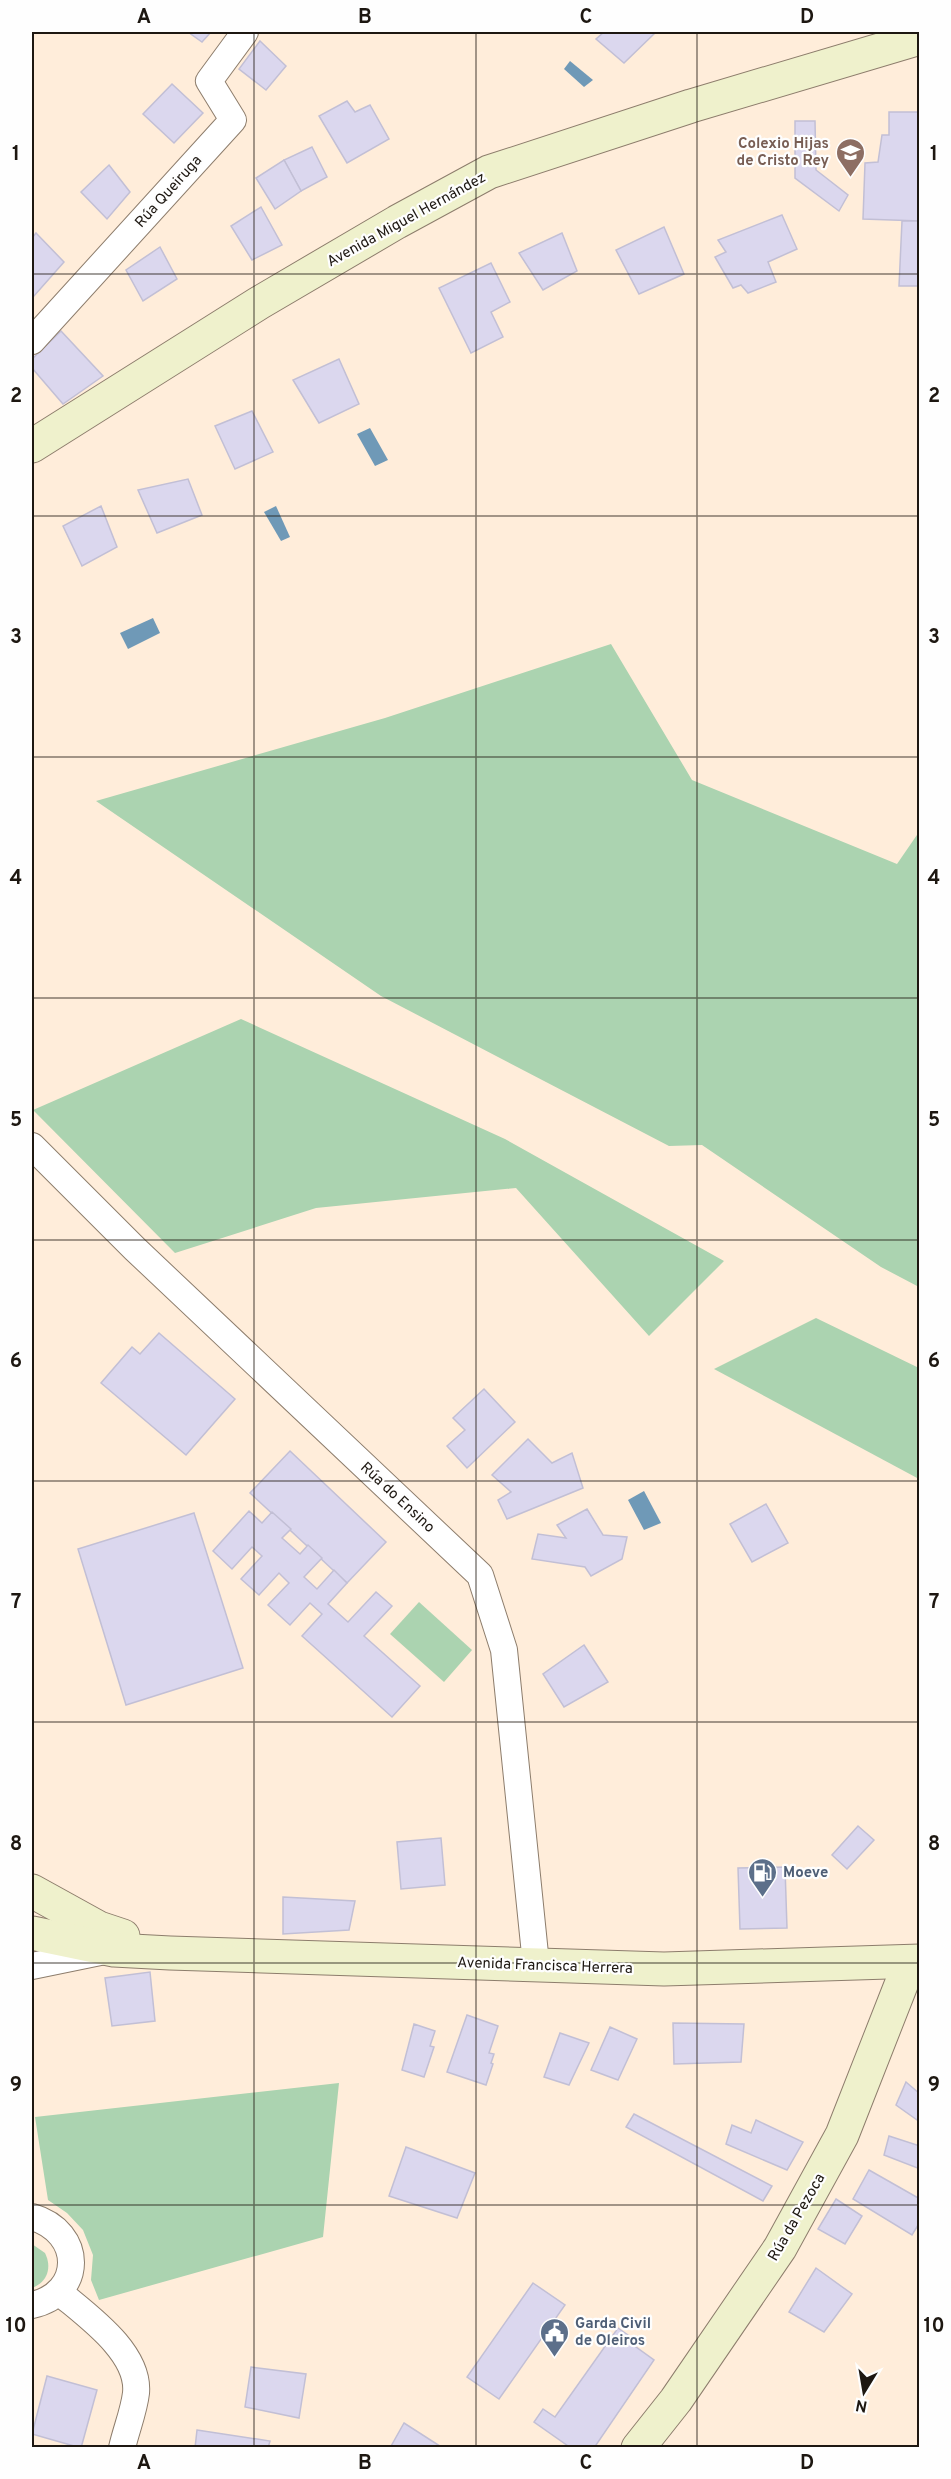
<svg xmlns="http://www.w3.org/2000/svg" width="951" height="2479" font-family="Overpass,sans-serif">
  <rect width="100%" height="100%" fill="#ffedda"/>
  <!-- green -->
  <g fill="#abd3b0">
    <polygon points="611,644 692,780 897,864 919,832 919,1287 881,1267 702,1145 669,1146 381,996 96,801 385,718"/>
    <polygon points="241,1019 505,1139 724,1261 649,1336 516,1188 316,1208 175,1253 33,1110"/>
    <polygon points="816,1318 919,1368 919,1479 714,1369"/>
    <polygon points="419,1602 472,1650 444,1682 390,1634"/>
    <polygon points="339,2083 323,2237 99,2300 91,2280 93,2255 83,2230 67,2213 48,2200 35,2117"/>
    <path d="M32,2244L45,2253C52,2267 48,2282 32,2288Z"/>
  </g>
  <!-- water -->
  <g fill="#6f99b7">
    <polygon points="570,61 593,80 584,87 564,69"/>
    <polygon points="370,428 388,460 375,466 357,434"/>
    <polygon points="276,506 290,537 281,541 264,512"/>
    <polygon points="153,618 160,633 128,649 120,633"/>
    <polygon points="644,1491 661,1523 644,1530 628,1500"/>
  </g>
  <!-- building -->
  <g fill="#dbd7ee" stroke="#c2bfd5" stroke-width="1.5">
    <polygon points="188,32 211,32 202,42"/>
    <polygon points="604,32 656,32 624,63 596,39"/>
    <polygon points="260,41 286,66 266,90 239,69"/>
    <polygon points="172,84 203,113 174,143 143,114"/>
    <polygon points="347,101 355,112 370,105 389,139 347,163 319,116"/>
    <polygon points="889,112 920,112 920,221 863,219 865,163 878,162 882,135 889,135"/>
    <polygon points="795,121 815,121 816,170 848,195 839,211 795,178"/>
    <polygon points="312,147 327,177 301,191 284,160"/>
    <polygon points="284,160 301,191 275,209 256,178"/>
    <polygon points="109,165 130,192 107,219 81,192"/>
    <polygon points="261,207 282,245 252,260 231,226"/>
    <polygon points="782,215 797,249 768,262 776,282 748,293 741,285 733,288 715,257 726,252 718,240"/>
    <polygon points="902,221 920,221 920,286 899,286"/>
    <polygon points="664,227 684,274 639,294 616,250"/>
    <polygon points="36,233 64,262 34,296 32,294 32,238"/>
    <polygon points="562,233 577,271 543,290 519,253"/>
    <polygon points="160,247 177,279 143,301 126,270"/>
    <polygon points="491,263 510,302 491,312 503,337 471,353 439,288"/>
    <polygon points="61,331 103,376 63,404 32,368 32,359"/>
    <polygon points="339,359 359,404 319,423 293,380"/>
    <polygon points="252,411 273,452 235,469 215,426"/>
    <polygon points="188,479 202,515 157,533 138,490"/>
    <polygon points="101,506 117,547 82,566 63,526"/>
    <polygon points="159,1333 235,1399 186,1455 101,1383 132,1347 140,1354"/>
    <polygon points="484,1389 515,1422 467,1468 447,1446 465,1430 453,1418"/>
    <polygon points="528,1439 552,1463 572,1453 583,1488 507,1519 498,1500 511,1492 492,1475"/>
    <polygon points="290,1451 386,1542 347,1583 250,1493"/>
    <polygon points="766,1504 788,1543 752,1562 730,1524"/>
    <polygon points="587,1509 603,1535 627,1537 622,1559 591,1576 585,1567 532,1559 538,1534 566,1538 557,1525"/>
    <polygon points="249,1511 262,1523 272,1512 291,1529 282,1538 300,1554 308,1545 322,1558 304,1577 317,1589 334,1570 347,1583 328,1604 348,1622 376,1592 392,1606 364,1636 420,1686 392,1717 302,1636 322,1614 310,1603 290,1625 268,1605 289,1583 279,1573 259,1595 241,1579 262,1556 252,1547 232,1569 213,1551"/>
    <polygon points="194,1513 243,1668 126,1705 78,1549"/>
    <polygon points="584,1645 608,1682 564,1707 543,1674"/>
    <polygon points="858,1826 874,1840 847,1869 832,1855"/>
    <polygon points="441,1838 445,1885 401,1889 397,1842"/>
    <polygon points="785,1867 787,1928 740,1929 738,1868"/>
    <polygon points="283,1897 355,1901 349,1930 283,1934"/>
    <polygon points="150,1972 155,2021 112,2026 105,1978"/>
    <polygon points="467,2015 498,2026 489,2053 494,2054 491,2063 493,2064 486,2085 447,2072"/>
    <polygon points="673,2023 744,2024 741,2062 674,2064"/>
    <polygon points="414,2024 435,2031 430,2046 434,2047 424,2077 402,2070"/>
    <polygon points="610,2027 637,2039 618,2080 591,2070"/>
    <polygon points="560,2033 589,2043 569,2085 544,2077"/>
    <polygon points="906,2082 920,2094 920,2122 896,2105"/>
    <polygon points="634,2114 772,2186 763,2201 626,2127"/>
    <polygon points="756,2120 803,2142 787,2170 726,2144 732,2125 751,2133"/>
    <polygon points="889,2136 920,2146 920,2169 884,2155"/>
    <polygon points="406,2147 475,2173 457,2218 389,2196"/>
    <polygon points="869,2170 920,2199 920,2222 912,2235 853,2199"/>
    <polygon points="836,2199 862,2216 845,2244 818,2229"/>
    <polygon points="816,2268 852,2294 824,2332 789,2312"/>
    <polygon points="533,2283 565,2305 499,2399 467,2377"/>
    <polygon points="618,2328 635,2340 632,2344 654,2360 594,2448 571,2448 534,2422 543,2409 555,2417"/>
    <polygon points="251,2367 306,2374 299,2418 245,2407"/>
    <polygon points="47,2376 97,2390 81,2448 32,2434"/>
    <polygon points="404,2423 443,2448 390,2448"/>
    <polygon points="197,2430 270,2441 268,2448 195,2448"/>
  </g>
  <g fill="none" stroke-linecap="round" stroke-linejoin="round">
    <defs>
      <g id="street">
        <polyline points="32,341 233,120 209,81 245,32"/>
        <polyline points="32,1146 135,1249 480,1575 504,1650 536,1964"/>
        <polyline points="32,1966 105,1951"/>
        <path d="M32,2217C84,2232 84,2294 32,2305"/>
        <path d="M59,2292C86,2315 140,2352 136,2393C134,2411 126,2430 122,2448"/>
      </g>
      <g id="secondary">
        <polyline points="32,446 259,303 397,222 489,172 691,106 920,38"/>
        <polyline points="32,1891 99,1928 123,1936"/>
        <polyline points="32,1933 114,1950 170,1953 664,1969 920,1961"/>
        <polyline points="638,2448 676,2400 780,2248 842,2135 910,1962"/>
      </g>
    </defs>
    <!-- street casing -->
    <use href="#street" stroke="#8d7d6c" stroke-width="28"/>
    <!-- secondary casing -->
    <use href="#secondary" stroke="#8d7d6c" stroke-width="35"/>
    <!-- street -->
    <use href="#street" stroke="#fff" stroke-width="26"/>
    <!-- secondary -->
    <use href="#secondary" stroke="#eff1cc" stroke-width="33"/>
  </g>
  <!-- grid -->
  <path fill="none" stroke="#1d1711" stroke-width="1.5" stroke-opacity="0.55" d="M254,32V2448M476,32V2448M697,32V2448M32,274H920M32,516H920M32,757H920M32,998H920M32,1240H920M32,1481H920M32,1722H920M32,1963H920M32,2205H920"/>
  <!-- icons -->
  <defs>
    <symbol id="school-pin" viewBox="-11 -11 22 30"><path d="M0 17L-7.5 6A9.5 9.5 0 1 1 7.5 6Z" fill="#8d6e63" stroke="#fefefe"/><path d="M0-5L7-2L0 1L-7-2ZM-4 1L0 2.5L4 1V4Q0 6-4 4Z" fill="#fff"/></symbol>
    <symbol id="fuel-pin" viewBox="-11 -11 22 30"><path d="M0 17L-7.5 6A9.5 9.5 0 1 1 7.5 6Z" fill="#5c6f8a" stroke="#fefefe"/><path d="M-5.5-6h7V0h2V4h1.3V-2.5L3-4.5l.8-.8L6-3V5H2.5V1h-1V6h-7ZM-4.2-4.7v3.2H.2V-4.7Z" fill="#fff"/></symbol>
    <symbol id="civic-pin" viewBox="-11 -11 22 30"><path d="M0 17L-7.5 6A9.5 9.5 0 1 1 7.5 6Z" fill="#5c6f8a" stroke="#fefefe"/><path d="M-.6-6.5H3V-4.5H.6V-3L4-1V1h2V6H-6V1h2V-1L-.6-3ZM-1.2 2.5V6h2.4V2.5Z" fill="#fff"/></symbol>
  </defs>
  <g fill-rule="evenodd">
    <use href="#school-pin" x="834" y="136" width="33" height="45"/>
    <use href="#fuel-pin" x="746" y="1856" width="33" height="45"/>
    <use href="#civic-pin" x="538" y="2316" width="33" height="45"/>
  </g>
  <g text-anchor="middle" stroke-width="4.5" stroke-linejoin="round" paint-order="stroke">
    <!-- education labels -->
    <g font-size="15" font-weight="bold" fill="#785e54" stroke="#fefefe" text-anchor="end">
      <text x="829" y="148">Colexio Hijas<tspan x="829" dy="17">de Cristo Rey</tspan></text>
    </g>
    <!-- street labels -->
    <g font-size="15" fill="#1d1711" stroke="#fefefe">
      <text transform="translate(168 191) rotate(-48)" y="5">Rúa Queiruga</text>
      <text transform="translate(406 219) rotate(-29)" y="5">Avenida Miguel Hernández</text>
      <text transform="translate(398 1497) rotate(43)" y="5">Rúa do Ensino</text>
      <text transform="translate(545 1965) rotate(2)" y="5">Avenida Francisca Herrera</text>
      <text transform="translate(796 2217) rotate(-60)" y="5">Rúa da Pezoca</text>
    </g>
    <!-- service labels -->
    <g font-size="15" font-weight="bold" fill="#4e5e75" stroke="#fefefe" text-anchor="start">
      <text x="783" y="1877">Moeve</text>
      <text x="575" y="2328">Garda Civil<tspan x="575" dy="17">de Oleiros</tspan></text>
    </g>
  </g>
  <!-- border -->
  <rect width="951" height="2479" fill="none" stroke="#fefefe" stroke-width="66"/>
  <!-- north arrow -->
  <g transform="translate(864 2392) rotate(191)" stroke="#fefefe" stroke-width="4.5" paint-order="stroke">
  <path d="M0-4.5L10 22L0 15L-10 22Z" fill="#1d1711"/>
  <text y="-9" font-size="16" font-weight="bold" text-anchor="middle" fill="#1d1711">N</text>
  </g>
  <rect x="33" y="33" width="885" height="2413" fill="none" stroke="#1d1711" stroke-width="2"/>
  <g font-size="20" text-anchor="middle" font-weight="bold" fill="#1d1711">
    <text x="144" y="23">A</text>
    <text x="365" y="23">B</text>
    <text x="586" y="23">C</text>
    <text x="807" y="23">D</text>
    <text x="16" y="160">1</text>
    <text x="934" y="160">1</text>
    <text x="16" y="402">2</text>
    <text x="934" y="402">2</text>
    <text x="16" y="643">3</text>
    <text x="934" y="643">3</text>
    <text x="16" y="884">4</text>
    <text x="934" y="884">4</text>
    <text x="16" y="1126">5</text>
    <text x="934" y="1126">5</text>
    <text x="16" y="1367">6</text>
    <text x="934" y="1367">6</text>
    <text x="16" y="1608">7</text>
    <text x="934" y="1608">7</text>
    <text x="16" y="1850">8</text>
    <text x="934" y="1850">8</text>
    <text x="16" y="2091">9</text>
    <text x="934" y="2091">9</text>
    <text x="16" y="2332">10</text>
    <text x="934" y="2332">10</text>
    <text x="144" y="2469">A</text>
    <text x="365" y="2469">B</text>
    <text x="586" y="2469">C</text>
    <text x="807" y="2469">D</text>
  </g>
</svg>
